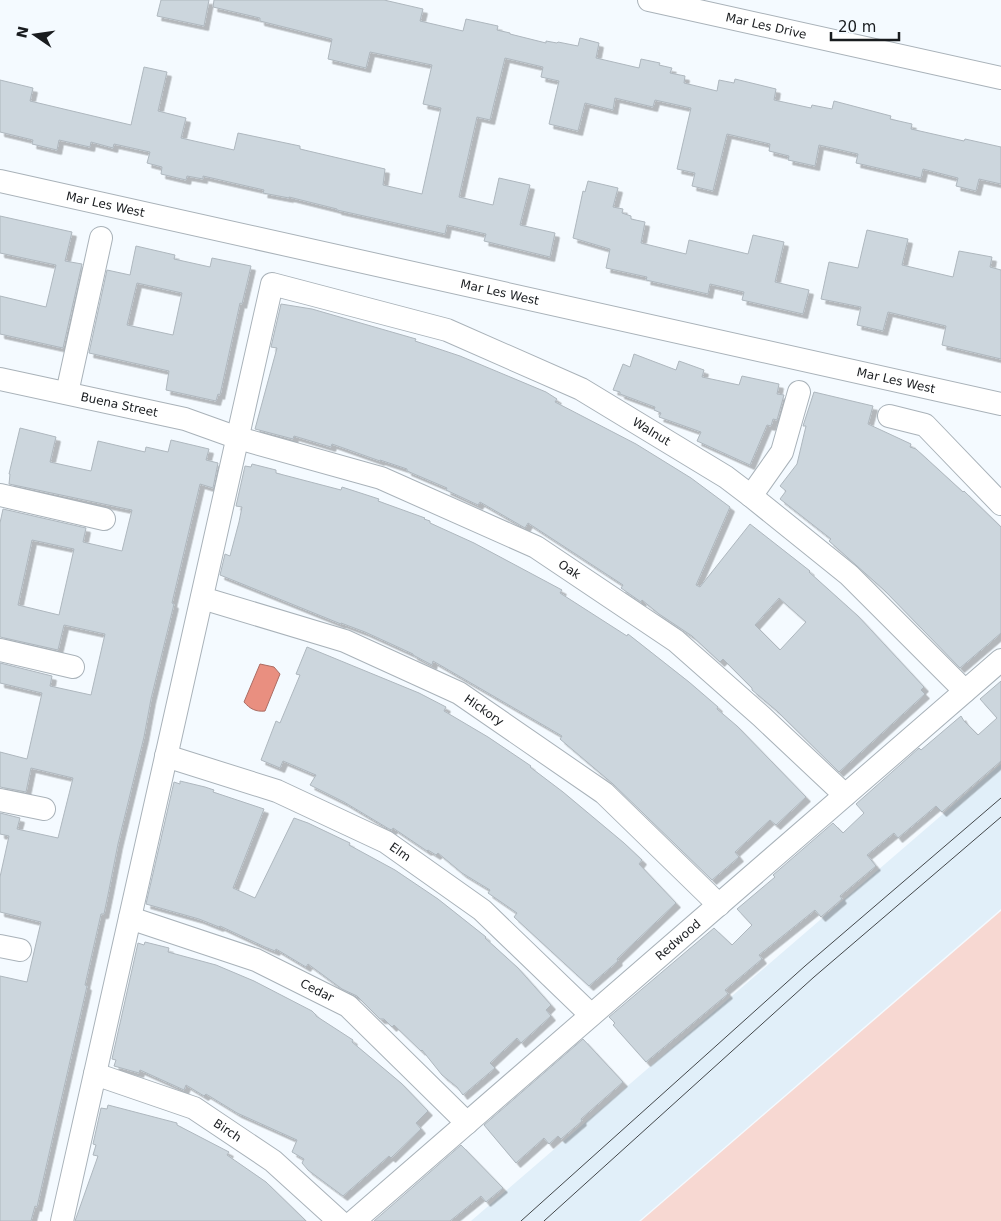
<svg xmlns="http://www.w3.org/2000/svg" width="1001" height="1221" font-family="'DejaVu Sans',sans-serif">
  <defs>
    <filter id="shadow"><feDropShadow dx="4.5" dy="4.5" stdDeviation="0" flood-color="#0004"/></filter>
  </defs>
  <rect width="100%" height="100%" fill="#f4faff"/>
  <!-- built -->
  <polygon fill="#e1eff9" points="1001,764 1001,909 639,1221 471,1221"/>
  <!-- green -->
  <polygon fill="#f7d8d2" points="1001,911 1001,1221 641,1221"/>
  <!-- water -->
  <path fill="#e98f80" stroke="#ab6c63" d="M260,664L274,667L280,674L265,711C256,712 250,709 244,702Z"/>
  <!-- building -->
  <g fill="#ccd6dd" stroke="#aeb7be" fill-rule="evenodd" filter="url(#shadow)">
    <polygon points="161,0 209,0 204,26 157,16"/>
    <polygon points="214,0 384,0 423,9 420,21 463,31 466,19 498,26 497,30 510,33 510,34 546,43 546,41 557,43 558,42 578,46 580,38 599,43 596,58 639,68 641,59 660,63 659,65 672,68 670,73 685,76 684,83 717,91 719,80 734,83 735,79 776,89 774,100 811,108 812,105 832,109 834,101 891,116 890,119 912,124 911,129 964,141 965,139 1001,147 1001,184 979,179 976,191 956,186 958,178 923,169 921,178 856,163 858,154 819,145 815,166 788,160 789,156 769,151 770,144 727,134 713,191 692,186 695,173 677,169 691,108 655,100 653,107 615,98 613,110 585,103 578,131 549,124 559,81 541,77 543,67 505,58 490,120 477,117 459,197 493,205 499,178 530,185 520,225 555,233 550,257 484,241 486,234 447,225 445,234 337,210 337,209 289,197 289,198 263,193 264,190 203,176 203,179 187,176 186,180 161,174 162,167 147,163 150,152 114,144 113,148 91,142 90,147 59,140 57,150 32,144 33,140 0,132 0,80 33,88 30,101 131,125 144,67 167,72 158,111 186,118 181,138 234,150 238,133 300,146 300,149 385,169 383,185 422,194 441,108 423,104 432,65 370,52 366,68 328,59 332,39 260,21 260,18 213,7"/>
    <polygon points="588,181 618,188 613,207 623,209 622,213 631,216 631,219 645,222 641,243 686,254 689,240 748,254 753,235 784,242 775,282 809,290 803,314 742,300 744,292 710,284 708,294 646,280 647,277 606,268 610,249 573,238 583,191 585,192"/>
    <polygon points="0,216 72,232 65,261 82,264 63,348 0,334 0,296 46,307 56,265 0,253"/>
    <polygon points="867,230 908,239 902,265 953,277 959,251 992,257 990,267 1001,270 1001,359 942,345 946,326 888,312 883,331 857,325 861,307 821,299 829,262 858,268"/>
    <path d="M136,246L175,255L174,259L210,267L212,258L251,266L242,304L240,303L220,395L218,394L216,401L166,390L169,371L89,353L107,270L130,275ZM137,283L182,293L173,335L127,325Z"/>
    <path d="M281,304L312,309L416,339L415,341L460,356L546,392L557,399L555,402L636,444L691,478L730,507L696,585L700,587L750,524L810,571L809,572L858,616L924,687L921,690L925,694L839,772L777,711L752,690V688L723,659L720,662L692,636L659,614L642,600L641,602L621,588L623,585L528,523L525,528L480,502L478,505L446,490L447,488L407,471V469L380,460V461L332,444L331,447L294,436L293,439L255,429L277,348L271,347ZM779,598L806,622L780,650L755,625Z"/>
    <polygon points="634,354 676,370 679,361 704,370 702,377 739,385 742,376 779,384 777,394 784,395 777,420 773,419 771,426 767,425 750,465 697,441 701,432 659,417 661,413 654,410 655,407 620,394 620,392 613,390 623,364 630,367"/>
    <polygon points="814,392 873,406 868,424 911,444 910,447 916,449 963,492 964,491 1001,527 1001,633 960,668 884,590 829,541 831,539 780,499 786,491 780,486 797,464 806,426 803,426"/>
    <path d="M20,428L56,437L50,462L91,471L98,441L145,452L146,447L168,452L171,440L209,449L206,460L218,463L213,488L200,484L172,603L174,604L151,699L144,737L118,844L109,890L104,914H101L85,985L87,986L37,1207L35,1206L31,1221H0V976L27,982L41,922L0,912V877L9,836L0,834V813L20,818L17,829L58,838L73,778L31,768L26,792L0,787V752L27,759L42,693L0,683V663L52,676L50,686L91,695L105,634L64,625L58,650L0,637V523L3,509L86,528L83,542L122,551L132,510L9,484L10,474H9ZM32,540L74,549L59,615L18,605Z"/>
    <polygon points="252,464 276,470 276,473 341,490 342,487 379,499 378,501 425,518 424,519 430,521 430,523 474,543 562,590 560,593 627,636 628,634 689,682 718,707 717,709 737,726 806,797 776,825 770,820 735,852 739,857 712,880 613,784 560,739 562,736 433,661 432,665 413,655 413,654 365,632 341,623 341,624 220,575 225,554 230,556 239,522 242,507 236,506 245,466 251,467"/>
    <polygon points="307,647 419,693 446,707 444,711 488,737 531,766 530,767 563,792 624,843 642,860 639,864 676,903 617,959 618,961 589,986 514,917 517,913 488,893 490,890 462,873 438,853 436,855 428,850 427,851 393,828 392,830 389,829 344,802 310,785 316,775 283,761 280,768 261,760 276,721 280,723 300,675 296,674"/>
    <polygon points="1001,681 1001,761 942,812 936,806 898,838 894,833 867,855 876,866 840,896 842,899 821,917 815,910 759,955 762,959 725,990 728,994 646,1062 613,1025 615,1023 609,1017 714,928 732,945 752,925 737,909 775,877 773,875 833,823 843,833 864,813 856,804 919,748 921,750 961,716 964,721 978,735 997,718 980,699"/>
    <polygon points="180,781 205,787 214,790 213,792 264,809 233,888 255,898 294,818 308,823 350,843 349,845 395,870 438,899 486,937 485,938 518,968 551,1005 546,1010 551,1016 521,1043 517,1038 490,1063 495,1068 463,1095 457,1087 442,1075 422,1050 421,1051 394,1025 392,1027 384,1019 380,1019 357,996 342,989 308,964 306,967 276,949 275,951 265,947 220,926 219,927 199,919 146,904 174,782 180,784"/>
    <polygon points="145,942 169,948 168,952 216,965 254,981 312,1011 316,1015 316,1016 353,1040 352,1042 401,1083 428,1111 416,1123 421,1129 391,1158 389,1156 343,1196 308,1170 302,1163 304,1159 292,1152 297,1140 237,1113 206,1094 204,1096 186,1085 184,1090 140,1070 139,1073 114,1066 116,1060 112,1059 138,943 144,945"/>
    <polygon points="583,1039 623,1082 581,1119 582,1121 561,1139 558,1136 549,1144 544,1138 516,1163 484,1125"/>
    <polygon points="108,1105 177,1123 177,1125 229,1152 227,1155 266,1182 306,1221 75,1221 98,1156 93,1155 96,1145 93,1144 101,1108 107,1109"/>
    <polygon points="461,1145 503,1188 486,1202 481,1196 450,1221 374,1221"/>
  </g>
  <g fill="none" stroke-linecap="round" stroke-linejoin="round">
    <defs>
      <g id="minor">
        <path id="s1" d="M649,0L1001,78"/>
        <path id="s2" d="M0,181L1001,404"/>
        <path id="s3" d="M0,379L185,419L238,438L381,478L536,547L676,641L761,716L845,795"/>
        <polyline points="67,393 101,238"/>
        <polyline points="889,416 925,425 1001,504"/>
        <polyline points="0,495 104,519"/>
        <polyline points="751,496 782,452 799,392"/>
        <path id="s4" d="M202,598L345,641L459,693L604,793L719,905"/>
        <polyline points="0,650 73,667"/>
        <path id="s5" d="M166,756L277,791L386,842L482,910L591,1015"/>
        <polyline points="0,800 44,809"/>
        <path id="s6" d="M130,918L256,960L348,1006L467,1123"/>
        <polyline points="0,946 20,950"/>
        <path id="s7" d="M95,1074L194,1108L273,1161L339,1221"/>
        <path id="s8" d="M62,1221L272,284L447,330L581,389L726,477L751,496L849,575L965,691"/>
        <path id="s9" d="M354,1221L1001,660"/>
      </g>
    </defs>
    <!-- minor casing -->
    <use href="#minor" stroke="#a9b2b9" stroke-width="24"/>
    <!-- minor -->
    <use href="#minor" stroke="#fff" stroke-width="22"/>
    <!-- tram -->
    <g stroke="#43474a" stroke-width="1">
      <polyline points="521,1221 805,966 1001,798"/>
      <polyline points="544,1221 814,977 1001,817"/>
    </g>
  </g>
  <g text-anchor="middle" stroke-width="4" stroke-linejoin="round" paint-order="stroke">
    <!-- street labels -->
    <g font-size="12" fill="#191c1f" stroke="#f4faff">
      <text dy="4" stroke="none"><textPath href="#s1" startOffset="120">Mar Les Drive</textPath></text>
      <text dy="4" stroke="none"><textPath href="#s2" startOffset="108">Mar Les West</textPath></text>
      <text dy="4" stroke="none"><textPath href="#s2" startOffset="512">Mar Les West</textPath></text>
      <text dy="4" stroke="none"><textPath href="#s2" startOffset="918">Mar Les West</textPath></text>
      <text dy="4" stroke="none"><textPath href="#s3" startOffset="122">Buena Street</textPath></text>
      <text dy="4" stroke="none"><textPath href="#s8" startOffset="1370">Walnut</textPath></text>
      <text dy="4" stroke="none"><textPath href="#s3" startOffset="604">Oak</textPath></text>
      <text dy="4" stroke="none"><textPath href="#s4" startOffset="305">Hickory</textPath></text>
      <text dy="4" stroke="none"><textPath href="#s5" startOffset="254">Elm</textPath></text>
      <text dy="4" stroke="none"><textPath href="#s9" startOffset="429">Redwood</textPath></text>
      <text dy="4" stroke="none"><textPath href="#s6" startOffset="201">Cedar</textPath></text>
      <text dy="4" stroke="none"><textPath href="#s7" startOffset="145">Birch</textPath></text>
    </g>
  </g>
  <!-- north arrow -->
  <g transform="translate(35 35) rotate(283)" stroke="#f4faff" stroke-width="4" paint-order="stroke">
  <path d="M0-4L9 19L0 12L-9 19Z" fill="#191c1f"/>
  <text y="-8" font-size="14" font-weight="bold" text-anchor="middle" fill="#191c1f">N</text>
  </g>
  <!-- scale -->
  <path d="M831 32v8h68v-8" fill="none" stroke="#191c1f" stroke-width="2.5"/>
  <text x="838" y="32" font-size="15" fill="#191c1f" stroke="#f4faff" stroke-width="4" paint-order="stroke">20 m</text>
</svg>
